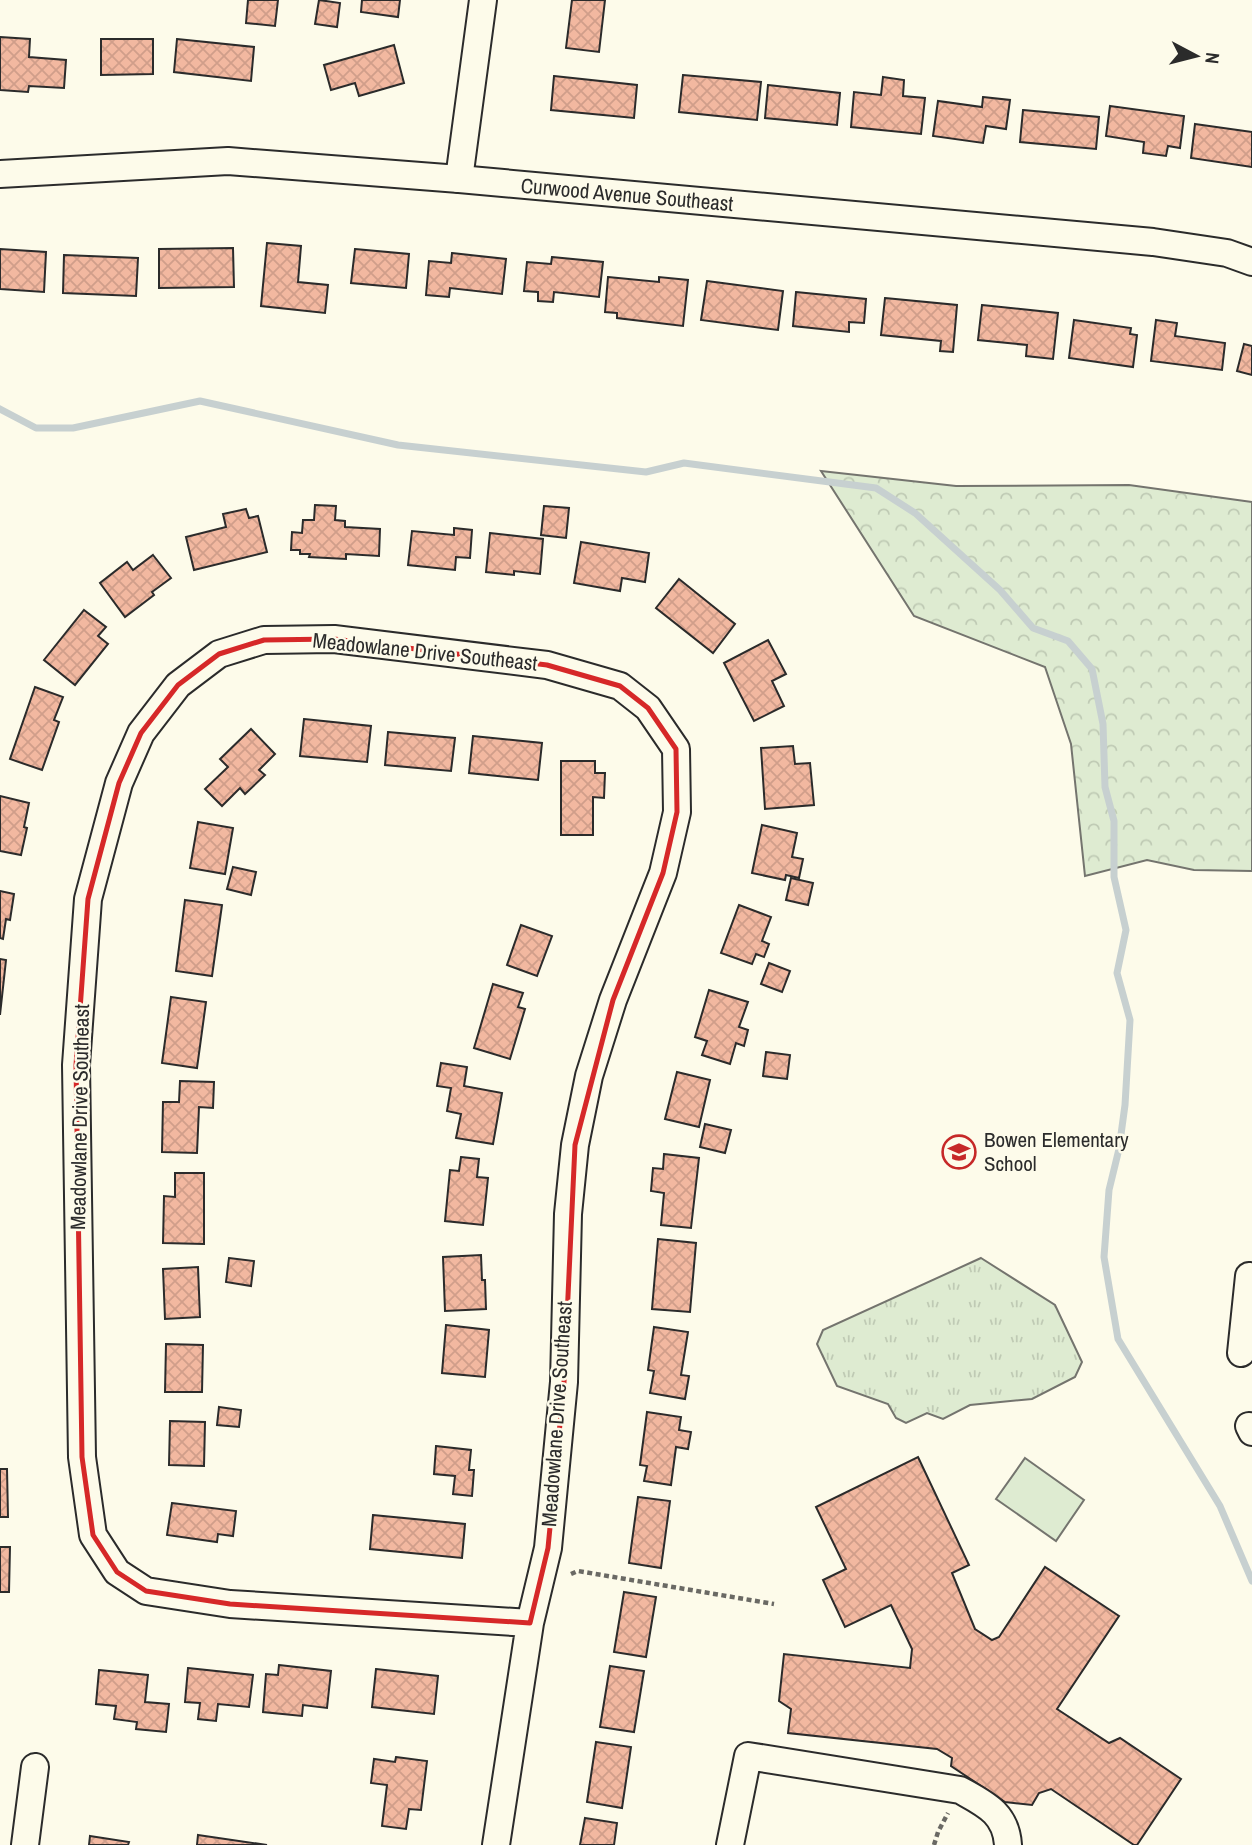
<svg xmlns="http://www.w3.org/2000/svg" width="1252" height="1845" font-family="'Archivo Narrow',sans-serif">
  <defs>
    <pattern id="forest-crowns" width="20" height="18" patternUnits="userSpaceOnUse" patternTransform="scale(1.75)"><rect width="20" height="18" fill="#deebd1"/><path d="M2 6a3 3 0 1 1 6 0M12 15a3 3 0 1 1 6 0" fill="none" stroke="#bfcab4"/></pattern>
    <pattern id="park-tufts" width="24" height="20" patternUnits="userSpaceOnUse" patternTransform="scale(1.75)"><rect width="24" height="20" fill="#deebd1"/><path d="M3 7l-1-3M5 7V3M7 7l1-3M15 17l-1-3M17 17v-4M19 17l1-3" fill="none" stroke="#bfcab4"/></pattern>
    <pattern id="building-cross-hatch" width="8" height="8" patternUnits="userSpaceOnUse" patternTransform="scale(1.75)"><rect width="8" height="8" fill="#f2b8a0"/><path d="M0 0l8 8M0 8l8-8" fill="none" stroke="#d09e8a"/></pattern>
  </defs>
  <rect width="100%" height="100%" fill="#fdfbea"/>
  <!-- forest -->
  <polygon fill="url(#forest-crowns)" stroke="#74746e" stroke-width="2" points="821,471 956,486 1129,485 1252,502 1252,871 1194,870 1147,860 1085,876 1071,744 1045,667 914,616"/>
  <!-- park -->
  <polygon fill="url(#park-tufts)" stroke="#74746e" stroke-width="2" points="981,1258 1055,1305 1082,1362 1075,1377 1032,1399 970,1405 943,1419 927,1413 906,1423 896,1418 888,1404 837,1386 817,1344 823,1330"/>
  <!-- garden -->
  <polygon fill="#deebd1" stroke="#74746e" stroke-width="2" points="1025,1458 1084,1500 1056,1541 996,1499"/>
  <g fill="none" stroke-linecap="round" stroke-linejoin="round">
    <!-- stream -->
    <polyline stroke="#c7d0d0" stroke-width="7" points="0,409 36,428 73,428 200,401 398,445 646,472 684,463 876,488 915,513 1000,590 1033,628 1068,641 1092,669 1103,724 1105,787 1114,821 1114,877 1126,930 1117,973 1130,1020 1125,1105 1119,1149 1109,1190 1104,1257 1118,1339 1220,1506 1252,1581"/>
  </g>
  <!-- building -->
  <g fill="url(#building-cross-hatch)" stroke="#2b2b2b" stroke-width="2">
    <polygon points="248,0 278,0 275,26 246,23"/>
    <polygon points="319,0 340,3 337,27 315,24"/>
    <polygon points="362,0 400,0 398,17 361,12"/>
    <polygon points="572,0 605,0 599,52 566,48"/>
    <polygon points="0,37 30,39 29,57 66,60 64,88 29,86 28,92 0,90"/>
    <polygon points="101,39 153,39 153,74 101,75"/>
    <polygon points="177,39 254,47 251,81 174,72"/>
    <polygon points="394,45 404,83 359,96 355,83 331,90 324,65"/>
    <polygon points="683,75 761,82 757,120 679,112"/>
    <polygon points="554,76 637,85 634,118 551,110"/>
    <polygon points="883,77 904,80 903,96 925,98 921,134 851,127 854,92 881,95"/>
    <polygon points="768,85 840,93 837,125 765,118"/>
    <polygon points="983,97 1010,100 1006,129 986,126 983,143 933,136 938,101 982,107"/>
    <polygon points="1110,106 1184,116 1180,148 1168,146 1166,156 1143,153 1144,142 1106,136"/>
    <polygon points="1023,110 1099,117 1096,149 1020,142"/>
    <polygon points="1195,124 1252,132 1252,167 1191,158"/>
    <polygon points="267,243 301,246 298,282 328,285 325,313 261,306"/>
    <polygon points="233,248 234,287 159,288 159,249"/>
    <polygon points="0,249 46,252 44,292 0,289"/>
    <polygon points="355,249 409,254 406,288 351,283"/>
    <polygon points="452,253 506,259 502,294 450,288 449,297 426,295 429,261 451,263"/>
    <polygon points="64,255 138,258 136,296 63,293"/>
    <polygon points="552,257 603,262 599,297 554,292 553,302 538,301 538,292 524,291 527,262 551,264"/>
    <polygon points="608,277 659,282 659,277 688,280 683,326 617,318 617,313 605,312"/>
    <polygon points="707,281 783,291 778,330 701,320"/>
    <polygon points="796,292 866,299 864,323 849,322 849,332 793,326"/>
    <polygon points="885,298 957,305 953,352 940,351 941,341 881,335"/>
    <polygon points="982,305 1058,313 1053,359 1026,356 1027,345 978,340"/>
    <polygon points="1074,320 1131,328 1130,334 1137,335 1133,367 1069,358"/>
    <polygon points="1156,320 1177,323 1175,336 1225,343 1222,370 1151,361"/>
    <polygon points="1244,344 1252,346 1252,375 1237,371"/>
    <polygon points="315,505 336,506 335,520 345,521 345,527 380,529 379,556 346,554 346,559 309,557 310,554 300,554 300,550 291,550 292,532 302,533 303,520 314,520"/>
    <polygon points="544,506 569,508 566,538 541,535"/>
    <polygon points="246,509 249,518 258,516 267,552 194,570 186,537 226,527 223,514"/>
    <polygon points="454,528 472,530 470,558 456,557 455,570 408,565 412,531 454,535"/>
    <polygon points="490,533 543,539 540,574 514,571 514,575 486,572"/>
    <polygon points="581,542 649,553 645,582 622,578 620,591 574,583"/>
    <polygon points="153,555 171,578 152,592 154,595 125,617 100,583 127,562 133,570"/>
    <polygon points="679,579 735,624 713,653 656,608"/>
    <polygon points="84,610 106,627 98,636 108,644 75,685 44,660"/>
    <polygon points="768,640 786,674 772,681 784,706 754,721 724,663"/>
    <polygon points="35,687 63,697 54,720 59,722 42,770 10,759"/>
    <polygon points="304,719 371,726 367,762 300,756"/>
    <polygon points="251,729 275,754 259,770 265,775 245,794 240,788 222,806 205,789 228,767 220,759"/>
    <polygon points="388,732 455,738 451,771 385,765"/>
    <polygon points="473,736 542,743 538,780 469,773"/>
    <polygon points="793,746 795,764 810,763 814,805 765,809 761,748"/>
    <polygon points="561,761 595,761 595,773 605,773 604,798 593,797 593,835 561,835"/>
    <polygon points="0,796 29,803 24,827 27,828 21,855 0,851"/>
    <polygon points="198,822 233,828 225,874 190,868"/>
    <polygon points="762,825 797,833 792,857 803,859 799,878 786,875 785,880 752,873"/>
    <polygon points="233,867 256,872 251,895 227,889"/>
    <polygon points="791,878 813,883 808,905 786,900"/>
    <polygon points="0,891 14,894 10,920 6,919 3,939 0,938"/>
    <polygon points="185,900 222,905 212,976 176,971"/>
    <polygon points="739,905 771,917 762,941 769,944 764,957 756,954 752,964 721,953"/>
    <polygon points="521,925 552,936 537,976 507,965"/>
    <polygon points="0,959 6,960 0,1015"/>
    <polygon points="769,963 790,971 782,992 761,984"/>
    <polygon points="493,984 523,993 518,1007 525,1009 510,1059 474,1048"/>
    <polygon points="709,990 748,1002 739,1027 748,1030 744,1046 736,1043 730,1064 702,1055 707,1041 695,1037"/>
    <polygon points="171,997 206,1002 197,1068 162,1063"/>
    <polygon points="766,1052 790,1055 787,1079 763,1076"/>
    <polygon points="441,1063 467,1067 464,1086 502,1093 493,1144 456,1138 461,1114 447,1111 451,1088 437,1086"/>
    <polygon points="677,1072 710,1080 699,1127 665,1119"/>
    <polygon points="180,1081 214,1082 213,1108 199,1107 197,1153 162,1152 163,1102 179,1102"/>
    <polygon points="705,1124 731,1130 725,1153 700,1147"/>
    <polygon points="664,1154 699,1158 691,1228 661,1225 664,1193 651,1191 653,1168 663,1169"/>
    <polygon points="461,1157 479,1159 477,1177 488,1178 483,1225 445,1221 450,1170 459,1171"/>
    <polygon points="175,1173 204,1173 204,1244 163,1243 164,1196 175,1197"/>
    <polygon points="658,1239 696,1243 690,1312 652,1309"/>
    <polygon points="481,1255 482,1280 485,1280 486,1309 445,1311 443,1257"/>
    <polygon points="229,1258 254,1261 251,1286 226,1282"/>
    <polygon points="198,1267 200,1317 165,1319 163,1269"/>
    <polygon points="446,1325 489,1330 485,1377 442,1373"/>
    <polygon points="654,1327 688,1332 681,1375 689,1376 685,1399 650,1393 654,1371 648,1370"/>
    <polygon points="166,1344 203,1345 202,1392 165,1392"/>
    <polygon points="219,1407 241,1410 239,1427 217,1425"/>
    <polygon points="647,1412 681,1417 679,1430 691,1432 688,1449 676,1447 671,1485 644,1481 647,1466 640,1465"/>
    <polygon points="170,1421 205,1422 204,1466 169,1465"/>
    <polygon points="436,1446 471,1450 469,1470 474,1470 472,1496 453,1494 455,1476 434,1474"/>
    <polygon points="918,1457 969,1565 952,1573 975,1629 992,1640 999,1637 1045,1567 1119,1616 1057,1709 1109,1743 1120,1738 1181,1779 1137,1845 1134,1845 1051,1789 1039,1793 1032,1805 1005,1802 951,1766 952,1758 937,1749 788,1733 791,1709 779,1701 784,1654 910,1668 912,1649 891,1605 845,1627 823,1580 846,1569 816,1507"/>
    <polygon points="0,1469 7,1469 8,1517 0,1517"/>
    <polygon points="638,1497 670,1501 661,1568 629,1563"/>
    <polygon points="172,1503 236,1511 233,1536 218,1534 217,1542 167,1535"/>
    <polygon points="373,1515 465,1524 462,1558 370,1549"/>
    <polygon points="0,1547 10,1547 9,1592 0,1592"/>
    <polygon points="624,1592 656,1597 646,1657 614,1652"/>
    <polygon points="279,1665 331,1671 327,1708 303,1705 302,1716 263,1712 266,1674 278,1675"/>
    <polygon points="610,1666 644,1671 634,1732 600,1727"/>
    <polygon points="188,1668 253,1675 249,1707 218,1704 216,1721 198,1719 200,1703 185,1702"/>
    <polygon points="376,1669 438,1676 434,1714 372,1707"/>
    <polygon points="99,1670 148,1675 145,1702 169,1704 166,1732 136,1729 137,1722 114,1719 116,1706 96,1704"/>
    <polygon points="596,1742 631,1747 622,1808 587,1802"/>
    <polygon points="396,1757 427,1761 421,1810 409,1809 406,1829 382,1826 387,1785 371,1783 374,1759 395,1762"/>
    <polygon points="585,1818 617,1823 614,1845 580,1845"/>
    <polygon points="198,1835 267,1845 197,1845"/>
    <polygon points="90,1836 129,1842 128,1845 89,1845"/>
  </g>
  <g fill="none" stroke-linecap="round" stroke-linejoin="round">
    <defs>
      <g id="minor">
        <polyline points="0,174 228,161 459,179 1153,242 1227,253 1252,262"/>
        <polyline points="459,179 483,0"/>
        <polyline points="1241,1353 1249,1276 1252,1277"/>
        <polyline points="1249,1426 1252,1432"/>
        <polyline points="25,1845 35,1767"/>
        <polyline points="496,1845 530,1623 548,1548 564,1382 568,1214 575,1145 589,1076 613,1000 663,873 677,812 676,749 648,708 620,686 547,665 334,639 264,640 219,654 178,685 141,733 119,783 88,899 76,1065 82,1457 93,1535 117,1572 146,1591 230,1604 530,1623"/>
        <path d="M730,1845L748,1756L960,1790C985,1804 1006,1813 1008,1845"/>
      </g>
    </defs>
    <!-- minor casing -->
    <use href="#minor" stroke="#2b2b2b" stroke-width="30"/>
    <!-- path -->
    <g stroke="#6a6964" stroke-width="4.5" stroke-dasharray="5 3.5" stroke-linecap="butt">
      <polyline points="571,1574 578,1571 774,1604"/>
      <polyline points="934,1845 938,1832 948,1813"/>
    </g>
    <!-- minor -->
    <use href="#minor" stroke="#fdfbea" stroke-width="26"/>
  </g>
  <!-- marked area -->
  <path fill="none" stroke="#d62828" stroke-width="5" stroke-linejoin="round" d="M334,639L547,665L620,686L648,708L676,749L677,812L663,873L613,1000L575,1145L564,1382L548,1548L530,1623L230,1604L146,1591L117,1572L93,1535L82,1457L76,1065L88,899L119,783L141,733L178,685L219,654L264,640Z"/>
  <!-- icons -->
  <defs>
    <symbol id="school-ring" viewBox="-11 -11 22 22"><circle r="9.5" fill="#fdfbea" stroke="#c62828" stroke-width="1.5"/><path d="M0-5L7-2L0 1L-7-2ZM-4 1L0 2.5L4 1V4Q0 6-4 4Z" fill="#c62828"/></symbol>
  </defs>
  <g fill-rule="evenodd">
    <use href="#school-ring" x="940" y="1133" width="38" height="38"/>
  </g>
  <g text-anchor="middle" stroke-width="5" stroke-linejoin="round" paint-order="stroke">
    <!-- street labels -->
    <g font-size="21" fill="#2b2b2b" stroke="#fdfbea">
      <text transform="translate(627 195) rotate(5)" y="7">Curwood Avenue Southeast</text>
      <text transform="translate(425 652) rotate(6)" y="7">Meadowlane Drive Southeast</text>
      <text transform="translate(80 1117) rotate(-89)" y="7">Meadowlane Drive Southeast</text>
      <text transform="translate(557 1414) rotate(-86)" y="7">Meadowlane Drive Southeast</text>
    </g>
    <!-- poi labels -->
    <g font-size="21" fill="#2b2b2b" stroke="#fdfbea" text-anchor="start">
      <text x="984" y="1147">Bowen Elementary<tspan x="984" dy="24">School</tspan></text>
    </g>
  </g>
  <!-- north arrow -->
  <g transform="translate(1196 56) rotate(97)" stroke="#fdfbea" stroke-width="5" paint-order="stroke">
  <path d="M0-5L12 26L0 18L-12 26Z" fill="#2b2b2b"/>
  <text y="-10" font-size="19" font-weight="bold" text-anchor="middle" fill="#2b2b2b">N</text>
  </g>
</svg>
